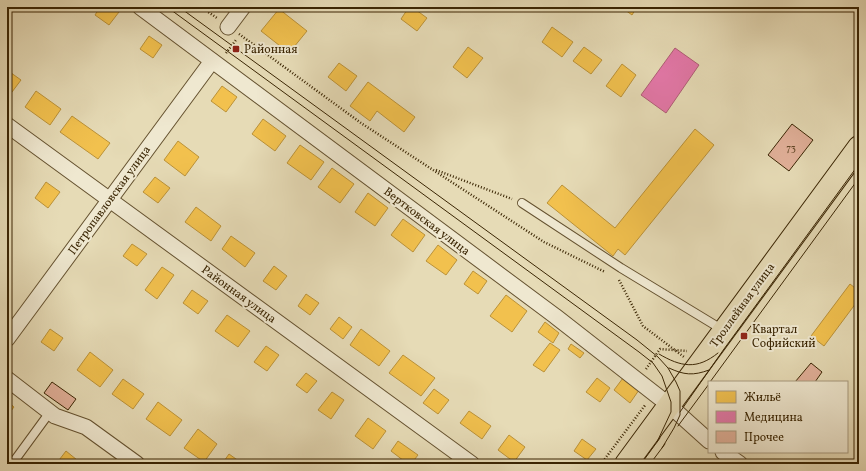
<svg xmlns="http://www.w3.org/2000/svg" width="866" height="471" font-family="Vollkorn,serif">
  <rect width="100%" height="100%" fill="#e6dbb6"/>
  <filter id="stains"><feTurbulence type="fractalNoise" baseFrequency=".005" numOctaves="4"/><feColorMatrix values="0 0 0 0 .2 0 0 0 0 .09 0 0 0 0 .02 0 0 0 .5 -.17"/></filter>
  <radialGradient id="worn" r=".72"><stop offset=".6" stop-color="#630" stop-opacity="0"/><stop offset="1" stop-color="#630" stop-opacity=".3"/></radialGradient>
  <!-- homes -->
  <g fill="#f2c14e" stroke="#bb9238">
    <polygon points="100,7 113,7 119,12 109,25 95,15"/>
    <polygon points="409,7 412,7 427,18 417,31 401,19"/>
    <polygon points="621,7 637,7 632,15"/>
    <polygon points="279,9 307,31 289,53 261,31"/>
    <polygon points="552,27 573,42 562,57 542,42"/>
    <polygon points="149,36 162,45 153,58 140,49"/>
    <polygon points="468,47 483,58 467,78 453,67"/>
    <polygon points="584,47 602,60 591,74 573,61"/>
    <polygon points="339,63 357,76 346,91 328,77"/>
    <polygon points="622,64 636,75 621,97 606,86"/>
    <polygon points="7,70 21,80 9,96 7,94"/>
    <polygon points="368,82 415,117 404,132 377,111 370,121 350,106"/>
    <polygon points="222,86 237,97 226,112 211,101"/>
    <polygon points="36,91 61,109 50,125 25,107"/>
    <polygon points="72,116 110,143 98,159 60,132"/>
    <polygon points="263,119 286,136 275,151 252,134"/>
    <polygon points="695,129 714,145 625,255 618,249 613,256 547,203 562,185 615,228"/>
    <polygon points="178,141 199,157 185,176 164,160"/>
    <polygon points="300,145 324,162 311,180 287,163"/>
    <polygon points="332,168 354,184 340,203 318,187"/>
    <polygon points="155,177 170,188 158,203 143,192"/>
    <polygon points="46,182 60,192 48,208 35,198"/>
    <polygon points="368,193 388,208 375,226 355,212"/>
    <polygon points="196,207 221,226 211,241 185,222"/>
    <polygon points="403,219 425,235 413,252 391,235"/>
    <polygon points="231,236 255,253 245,267 222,249"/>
    <polygon points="132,244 147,254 137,266 123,256"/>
    <polygon points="438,245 457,260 446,275 426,261"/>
    <polygon points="274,266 287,276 276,290 263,281"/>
    <polygon points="162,267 174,275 157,299 145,290"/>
    <polygon points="473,271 487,281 478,294 464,284"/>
    <polygon points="850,284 859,291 859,299 824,346 811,336"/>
    <polygon points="192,290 208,301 198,314 183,303"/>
    <polygon points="306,294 319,303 310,315 298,306"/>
    <polygon points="506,295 527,311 512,332 490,316"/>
    <polygon points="227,315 250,331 238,347 215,331"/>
    <polygon points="339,317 352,327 343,339 330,329"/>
    <polygon points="545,322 559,333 553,343 538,332"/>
    <polygon points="50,329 63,338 54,351 41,342"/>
    <polygon points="361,329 390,351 379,366 350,345"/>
    <polygon points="550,343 560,350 544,372 533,365"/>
    <polygon points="571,344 584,353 580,358 568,349"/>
    <polygon points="266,346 279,355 267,371 254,362"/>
    <polygon points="90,352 113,370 100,387 77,370"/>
    <polygon points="403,355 435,378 421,396 389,373"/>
    <polygon points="306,373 317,381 307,393 296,385"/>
    <polygon points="597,378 610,388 600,402 586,392"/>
    <polygon points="623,378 639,390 630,403 614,390"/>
    <polygon points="123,379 144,394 133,409 112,394"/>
    <polygon points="434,389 449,400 438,414 423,403"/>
    <polygon points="332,392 344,400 331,419 318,410"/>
    <polygon points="7,401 14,407 7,416"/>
    <polygon points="158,402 182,420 170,436 146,419"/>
    <polygon points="469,411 491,426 482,439 460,423"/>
    <polygon points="368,418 386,431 373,449 355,436"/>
    <polygon points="198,429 217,444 204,462 184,448"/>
    <polygon points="509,435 525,447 514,462 498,450"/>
    <polygon points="582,439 596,449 587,460 574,451"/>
    <polygon points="398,441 418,455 411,464 408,464 391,451"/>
    <polygon points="66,451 82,464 56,464"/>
    <polygon points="229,454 243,464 222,464"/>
  </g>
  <!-- health -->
  <polygon fill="#e377a8" stroke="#b05e76" points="675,48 699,65 666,113 641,95"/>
  <!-- building -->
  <g fill="#e1b099" stroke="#3a2503">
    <polygon points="792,124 813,140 789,171 768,155"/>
    <polygon points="811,363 822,372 815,382 795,382"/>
    <polygon points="52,382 76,399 68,410 44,393"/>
  </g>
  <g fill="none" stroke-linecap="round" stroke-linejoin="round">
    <defs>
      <g id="service">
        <polyline points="522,203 621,268 723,330"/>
        <polyline points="12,464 50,412"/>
      </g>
      <g id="minor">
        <polyline points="140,7 555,316 669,405 709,441"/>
        <polyline points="228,27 243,7"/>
        <polyline points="7,125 472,464"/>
        <polyline points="7,339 212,61"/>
        <polyline points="7,379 55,416 86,427 137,464"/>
        <polyline points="723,452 740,464"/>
      </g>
      <polyline id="primary" points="626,464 859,147"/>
    </defs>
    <!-- service casing -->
    <use href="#service" stroke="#655230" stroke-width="10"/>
    <!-- minor casing -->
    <use href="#minor" stroke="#655230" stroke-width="17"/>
    <!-- primary casing -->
    <use href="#primary" stroke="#3a2503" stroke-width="24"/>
    <!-- path -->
    <g stroke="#3a2503" stroke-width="2.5" stroke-dasharray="1 2" stroke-linecap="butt">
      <polyline points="201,7 217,18"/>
      <polyline points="239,34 361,123 430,168 544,242 605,272"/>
      <polyline points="226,53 236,40"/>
      <polyline points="436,170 512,199"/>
      <polyline points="619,280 643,326 684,357"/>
      <polyline points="646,369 660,349 687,351"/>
      <polyline points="601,464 646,404"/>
    </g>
    <!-- service -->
    <use href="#service" stroke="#efe8d0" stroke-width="8"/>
    <!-- minor -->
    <use href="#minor" stroke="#efe8d0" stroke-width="15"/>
    <!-- primary -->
    <use href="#primary" stroke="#e6dbb6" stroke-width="22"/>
    <!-- tram -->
    <g stroke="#3a2503" stroke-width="1">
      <polyline points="167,7 639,352 653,363 662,376 671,402 671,412 657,442"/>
      <polyline points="179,7 637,340 658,357 668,368 676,382 680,391 680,415 674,428 662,448"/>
      <path d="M659,354C681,367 697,370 718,353"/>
      <path d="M669,368C684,375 693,376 709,370"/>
      <polyline points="710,382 859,178"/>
      <polyline points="680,412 724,349 859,164"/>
      <polyline points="678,426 709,384"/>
      <polyline points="641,464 660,438"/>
      <polyline points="650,464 665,444"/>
    </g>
  </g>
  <!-- markers -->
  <g fill="#8f2418" stroke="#efe8d0" stroke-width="1.5">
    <rect x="232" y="45" width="8" height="8" rx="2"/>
    <rect x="740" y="332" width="8" height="8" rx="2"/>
  </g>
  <g text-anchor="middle" stroke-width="4" stroke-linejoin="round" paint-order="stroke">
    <!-- number labels -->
    <g font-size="10" fill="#644828">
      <text x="791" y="151">73</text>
    </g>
    <!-- poi labels -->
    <g font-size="12" fill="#3a2503" stroke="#efe8d0" text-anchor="start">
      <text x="244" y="53">Районная</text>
      <text x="752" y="333">Квартал<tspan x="752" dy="14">Софийский</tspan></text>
    </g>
    <!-- street labels -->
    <g font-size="12" fill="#3a2503" stroke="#efe8d0">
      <text transform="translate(109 200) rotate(-54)" y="4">Петропавловская улица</text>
      <text transform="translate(427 221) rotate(37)" y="4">Вертковская улица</text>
      <text transform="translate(239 294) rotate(36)" y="4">Районная улица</text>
      <text transform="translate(742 305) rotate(-54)" y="4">Троллейная улица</text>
    </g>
  </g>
  <!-- margin -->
  <rect width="866" height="471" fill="none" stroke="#e6dbb6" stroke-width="24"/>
  <rect x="8" y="8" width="850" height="455" fill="none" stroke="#3a2503" stroke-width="2"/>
  <rect x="12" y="12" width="842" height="447" fill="none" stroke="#3a2503"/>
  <!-- legend -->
  <rect x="708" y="381" width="140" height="72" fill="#efe8d0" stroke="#a79a7e"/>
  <rect x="716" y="391" width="20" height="12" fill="#f2c14e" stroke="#a79a7e"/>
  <text x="744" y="401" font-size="12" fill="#3a2503">Жильё</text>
  <rect x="716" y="411" width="20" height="12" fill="#e377a8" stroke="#a79a7e"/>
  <text x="744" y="421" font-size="12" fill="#3a2503">Медицина</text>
  <rect x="716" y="431" width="20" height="12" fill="#e1b099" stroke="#a79a7e"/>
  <text x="744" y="441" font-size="12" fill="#3a2503">Прочее</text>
  <rect width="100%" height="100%" filter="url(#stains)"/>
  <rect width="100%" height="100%" fill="url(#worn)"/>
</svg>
